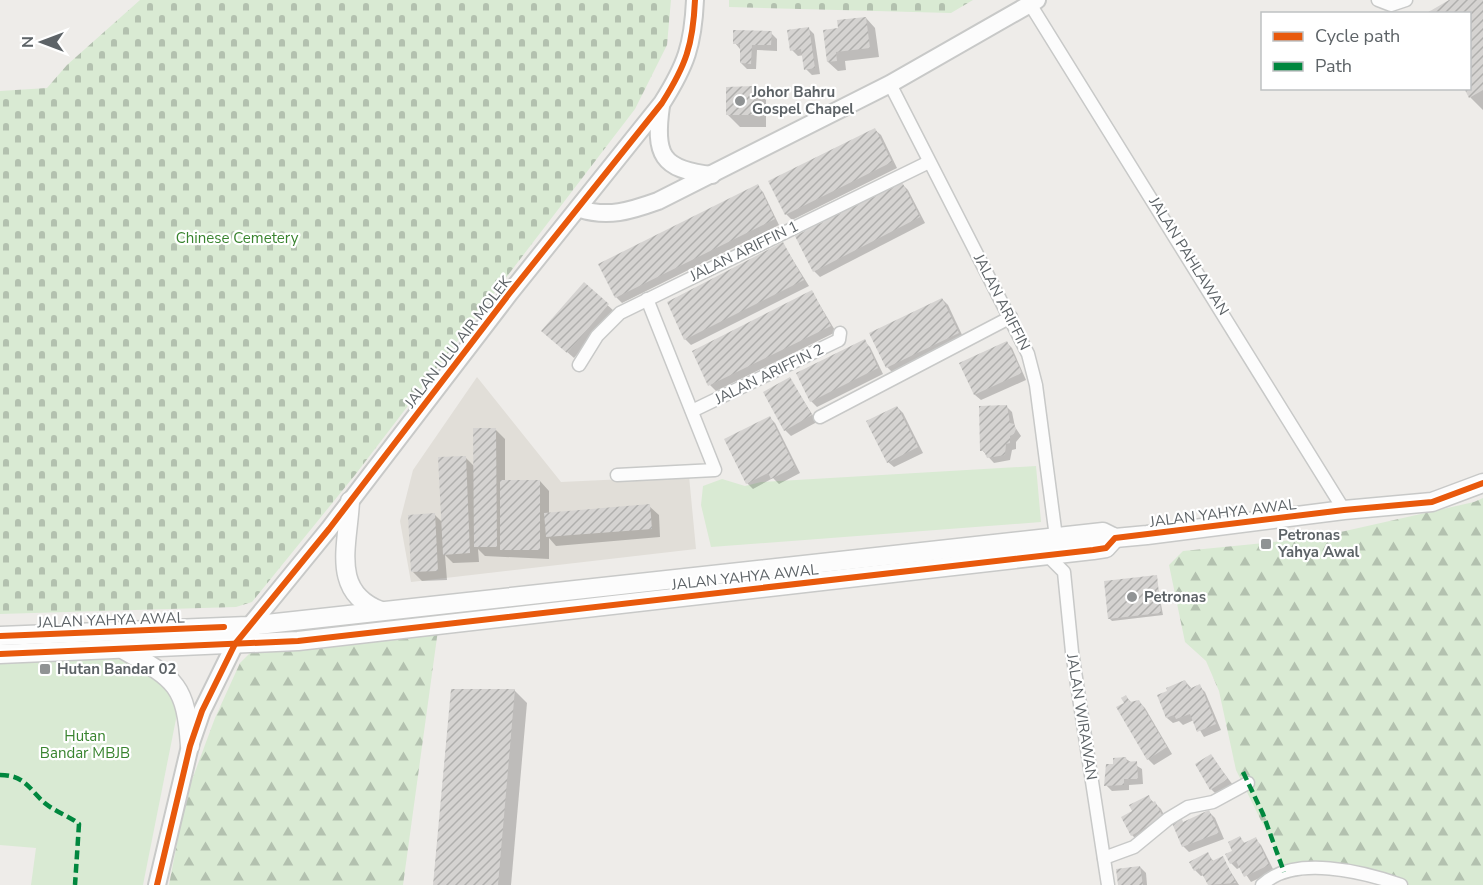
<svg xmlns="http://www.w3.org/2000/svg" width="1483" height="885" font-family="'Nunito Sans',sans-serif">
  <defs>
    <pattern id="forest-firs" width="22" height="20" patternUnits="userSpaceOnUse" patternTransform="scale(1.5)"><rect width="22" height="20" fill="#d9ead3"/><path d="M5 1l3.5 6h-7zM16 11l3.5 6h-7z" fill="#b3c1af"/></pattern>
    <pattern id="cemetery-stones" width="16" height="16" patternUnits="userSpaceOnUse" patternTransform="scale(1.5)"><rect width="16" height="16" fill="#d9ead3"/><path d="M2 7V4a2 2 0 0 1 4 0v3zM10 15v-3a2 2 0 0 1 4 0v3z" fill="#b3c1af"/></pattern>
    <pattern id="building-hatch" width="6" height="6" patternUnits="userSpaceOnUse" patternTransform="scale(1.5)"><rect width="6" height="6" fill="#d5d3d1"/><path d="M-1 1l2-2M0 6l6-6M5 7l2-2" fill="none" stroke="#b0afad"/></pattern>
  </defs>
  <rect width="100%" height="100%" fill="#eeece9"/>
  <!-- education -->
  <polygon fill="#e1ded8" points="477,377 561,482 689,476 696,549 411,582 400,521 413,470"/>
  <!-- green -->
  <g fill="#d9ead3">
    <polygon points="1036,466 1041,522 711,547 701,505 703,486 722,479 745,486 761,482"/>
    <polygon points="116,659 154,669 178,709 143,885 31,885 36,848 0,845 0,661"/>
  </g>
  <!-- forest -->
  <g fill="url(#forest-firs)">
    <polygon points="1483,498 1483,885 1409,885 1374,871 1319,863 1283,865 1236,770 1219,691 1206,661 1185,642 1169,565 1183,551 1314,538 1474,502"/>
    <polygon points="438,630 403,885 169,885 186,796 215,718 240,663 255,648"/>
  </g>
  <!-- cemetery -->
  <g fill="url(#cemetery-stones)">
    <polygon points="140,0 671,0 667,45 635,109 355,475 252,602 236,607 0,614 0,91 47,88 67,65"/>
    <polygon points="729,0 973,0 951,13 729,7"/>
  </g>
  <!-- shadow -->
  <g fill="#0003">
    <polygon points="1452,0 1483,0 1483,110 1470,97 1470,14"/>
    <polygon points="866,18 875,28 879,57 845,61 846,70 838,71 828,62 840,29"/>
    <polygon points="808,28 814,34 820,74 812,75 806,69 804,55 798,56 792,50"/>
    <polygon points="771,33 777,39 777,51 757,50 756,69 747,69 741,63 740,49 735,43"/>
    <polygon points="753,88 766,100 766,127 740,127 728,115"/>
    <polygon points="875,130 881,135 897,168 792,220 786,214"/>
    <polygon points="902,184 908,190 925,223 820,277 814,271"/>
    <polygon points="757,186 763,192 779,225 622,303 616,297"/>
    <polygon points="783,244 809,286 691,345 685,339"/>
    <polygon points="584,284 614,311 574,358 549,336"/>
    <polygon points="812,292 836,332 716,391 710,385"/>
    <polygon points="942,299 948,305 964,339 893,373 887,367"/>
    <polygon points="864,341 870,347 883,374 817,407 811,401"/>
    <polygon points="1006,342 1012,348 1026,380 981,400 975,395 961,363"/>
    <polygon points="790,379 817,422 791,436 785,430"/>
    <polygon points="1006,406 1012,412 1015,427 1021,436 1016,442 1016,449 1012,450 1010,460 994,463 982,450"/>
    <polygon points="897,407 903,413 923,453 894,467 888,462"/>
    <polygon points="769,417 775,423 800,473 779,484 773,478 753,489 747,483"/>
    <polygon points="495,429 505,439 505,481 540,481 549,491 549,514 649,506 659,515 660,537 556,546 549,538 549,559 485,556 478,549 479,562 453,563 445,555 447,580 422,581 413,572 434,514 443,523 465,457 475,467"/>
    <polygon points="1156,577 1163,615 1112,621 1109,618"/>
    <polygon points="1185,681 1192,689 1199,686 1205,692 1221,730 1204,737 1194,720 1183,725 1179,721 1173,723 1167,718"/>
    <polygon points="515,691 527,703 511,885 435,885"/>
    <polygon points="1126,697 1132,703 1139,702 1145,708 1172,754 1154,765 1148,759 1126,703"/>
    <polygon points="1211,756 1233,785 1217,795 1211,789"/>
    <polygon points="1126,759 1142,769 1143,784 1129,785 1129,790 1112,791 1106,785 1115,765"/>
    <polygon points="1148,797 1161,809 1168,823 1138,841 1132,835 1134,812"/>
    <polygon points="1209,812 1215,818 1224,839 1189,852 1183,846 1184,823"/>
    <polygon points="1239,838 1246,844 1255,839 1261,845 1274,871 1251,882 1241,867 1237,869 1231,863"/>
    <polygon points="1208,854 1214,862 1222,858 1239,885 1209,885 1204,875 1201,876 1195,870"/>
    <polygon points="1140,867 1146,873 1147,885 1120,885"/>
  </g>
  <!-- building -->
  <g fill="url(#building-hatch)">
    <polygon points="1449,0 1483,0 1483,90 1469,98 1464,88 1470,88 1470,14 1425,14"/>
    <polygon points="866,17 870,48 836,52 837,61 827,62 823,30 838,28 837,20"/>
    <polygon points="809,27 815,68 804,70 801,49 790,51 787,30"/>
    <polygon points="733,30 772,31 771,45 752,45 751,64 740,63 740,44 733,44"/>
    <polygon points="754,86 754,115 726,115 726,87"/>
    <polygon points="875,128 892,162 785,215 768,181"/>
    <polygon points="902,182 920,217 813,272 795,236"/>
    <polygon points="758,184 775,219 615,298 598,264"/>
    <polygon points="783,242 804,280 684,340 667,302"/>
    <polygon points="584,282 609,304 567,353 541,331"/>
    <polygon points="812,290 831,326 708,386 692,351"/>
    <polygon points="942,298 959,333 886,368 869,333"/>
    <polygon points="865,339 878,368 810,402 796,373"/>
    <polygon points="1007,341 1022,373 974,395 959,363"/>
    <polygon points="790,377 812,415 784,431 763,392"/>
    <polygon points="1007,405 1010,423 1014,424 1016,429 1014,434 1010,436 1010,443 1006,444 1005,455 987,458 984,451 980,451 979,406"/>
    <polygon points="897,406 918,447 887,463 866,421"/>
    <polygon points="770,416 795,467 771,479 768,473 746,484 724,439"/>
    <polygon points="473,428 496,428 497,547 474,547"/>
    <polygon points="466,456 470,553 443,555 438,457"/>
    <rect x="500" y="480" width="40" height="70"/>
    <polygon points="650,504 652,529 546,537 544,513"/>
    <polygon points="435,513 438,571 411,572 408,515"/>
    <polygon points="1157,575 1161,613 1108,619 1104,581"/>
    <polygon points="1185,680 1189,689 1200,684 1216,724 1197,732 1190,714 1176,719 1174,715 1166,718 1157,695 1167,691 1166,688"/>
    <polygon points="451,689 515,689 498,885 433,885"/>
    <polygon points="1126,695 1130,702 1139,700 1167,747 1147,760 1116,707 1124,703 1121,698"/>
    <polygon points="1211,754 1228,779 1210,790 1195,764"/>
    <polygon points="1126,757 1127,762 1137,761 1138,779 1124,779 1124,785 1104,786 1106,764 1113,764 1113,758"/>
    <polygon points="1149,795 1152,803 1155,801 1163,817 1131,836 1121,817 1132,811 1129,805"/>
    <polygon points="1209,810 1219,833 1182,847 1172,823 1182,819 1183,822"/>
    <polygon points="1240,836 1244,843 1256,837 1269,865 1244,877 1236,861 1230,864 1225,854 1232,851 1228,842"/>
    <polygon points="1208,852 1212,861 1223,856 1236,883 1208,885 1199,868 1194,871 1189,862"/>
    <polygon points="1140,866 1143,885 1118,885 1116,869"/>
  </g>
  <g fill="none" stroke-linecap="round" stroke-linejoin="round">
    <defs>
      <g id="minor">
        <polyline points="1378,0 1391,5 1406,0"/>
        <polyline points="1030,4 1344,510"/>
        <polyline points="890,84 1028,354 1036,385 1056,537"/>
        <polyline points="579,365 597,336 620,313 929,162"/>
        <polyline points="692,411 839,340 840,333"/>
        <polyline points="820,417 1011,317"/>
        <polyline points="617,475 715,470 647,299"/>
        <polyline points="1047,555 1064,572 1072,652 1108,885"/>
        <polyline points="1104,858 1134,847 1168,819 1188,807 1213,802 1248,783"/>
        <path d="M1262,885C1294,854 1364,872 1401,885"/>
      </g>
      <g id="tertiary">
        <path d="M661,106C654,154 661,170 712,175"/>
        <path d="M580,209C608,218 630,211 658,201L890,84L1037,0"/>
        <path d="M157,885L190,746L202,711L235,644L329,529L509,294L662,103C686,65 693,45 695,0"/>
      </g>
      <g id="secondary">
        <path d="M350,501C348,545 330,592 381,611"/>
        <polyline points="0,636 248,626 1103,532 1115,538 1147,535 1344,510 1432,502 1483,483"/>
        <path d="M124,650C175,679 186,684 190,746"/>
        <polyline points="0,654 298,641 1093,550 1106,548 1115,538"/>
      </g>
    </defs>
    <!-- minor casing -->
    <use href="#minor" stroke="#c8c9c8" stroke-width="15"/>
    <!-- tertiary casing -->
    <use href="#tertiary" stroke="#c8c9c8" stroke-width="20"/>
    <!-- secondary casing -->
    <use href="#secondary" stroke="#c8c9c8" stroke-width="21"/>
    <!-- minor -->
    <use href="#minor" stroke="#fcfcfc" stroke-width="12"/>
    <!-- tertiary -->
    <use href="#tertiary" stroke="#fcfcfc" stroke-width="16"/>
    <!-- secondary -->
    <use href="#secondary" stroke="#fcfcfc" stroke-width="18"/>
    <!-- quiet -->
    <g stroke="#00873e" stroke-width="4.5" stroke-dasharray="9 4.5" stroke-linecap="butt">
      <polyline points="1243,772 1263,814 1284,872"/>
      <path d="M0,775C26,775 29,790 46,804C56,812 69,816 79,824L75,885"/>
    </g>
    <defs>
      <g id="cycleway">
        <polyline points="0,636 224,627"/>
        <polyline points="0,654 298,641 1093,550 1106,548 1115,538 1344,510 1432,502 1483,483"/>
        <path d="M157,885L190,746L202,711L235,644L329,529L509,294L662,103C686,65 693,45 695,0"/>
      </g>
    </defs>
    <!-- cycleway casing -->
    <use href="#cycleway" stroke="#fff" stroke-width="10"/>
    <!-- cycleway -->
    <use href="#cycleway" stroke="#e8590c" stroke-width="6"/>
  </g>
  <!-- markers -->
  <g fill="#909394" stroke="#fff" stroke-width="2">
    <circle cx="740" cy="101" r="6"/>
    <rect x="1260" y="538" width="12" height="12" rx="3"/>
    <circle cx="1132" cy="597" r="6"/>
    <rect x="39" y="663" width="12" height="12" rx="3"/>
  </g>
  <g text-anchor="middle" stroke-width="4.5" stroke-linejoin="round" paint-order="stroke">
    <!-- poi labels -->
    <g font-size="15" font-weight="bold" fill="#5d6367" stroke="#fff" text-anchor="start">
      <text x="752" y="97">Johor Bahru<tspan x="752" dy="17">Gospel Chapel</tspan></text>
      <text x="1278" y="540">Petronas<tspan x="1278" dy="17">Yahya Awal</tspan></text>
      <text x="1144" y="602">Petronas</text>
      <text x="57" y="674">Hutan Bandar 02</text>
    </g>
    <!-- park labels -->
    <g font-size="15" fill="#39842f" stroke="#fff">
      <text x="237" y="243">Chinese Cemetery</text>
      <text x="85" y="741">Hutan<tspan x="85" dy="17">Bandar MBJB</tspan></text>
    </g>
    <!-- street labels -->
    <g font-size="15" fill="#5d6367" stroke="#fff">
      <text transform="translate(744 251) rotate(-26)" y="5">JALAN ARIFFIN 1</text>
      <text transform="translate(1189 256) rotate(58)" y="5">JALAN PAHLAWAN</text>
      <text transform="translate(1002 302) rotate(63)" y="5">JALAN ARIFFIN</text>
      <text transform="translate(458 342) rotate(-52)" y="5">JALAN ULU AIR MOLEK</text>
      <text transform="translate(769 374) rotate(-26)" y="5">JALAN ARIFFIN 2</text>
      <text transform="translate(1223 513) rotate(-7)" y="5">JALAN YAHYA AWAL</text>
      <text transform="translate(745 577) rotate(-6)" y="5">JALAN YAHYA AWAL</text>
      <text transform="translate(111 620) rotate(-2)" y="5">JALAN YAHYA AWAL</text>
      <text transform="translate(1082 717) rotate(81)" y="5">JALAN WIRAWAN</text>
    </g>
  </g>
  <!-- legend -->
  <rect x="1261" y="12" width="210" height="78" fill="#ffffff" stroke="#bec1c2" stroke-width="1.5"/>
  <rect x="1273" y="32" width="30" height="9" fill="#e8590c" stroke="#bec1c2" stroke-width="1.5"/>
  <text x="1315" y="42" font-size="18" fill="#5d6367">Cycle path</text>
  <rect x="1273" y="62" width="30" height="9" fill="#00873e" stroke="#bec1c2" stroke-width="1.5"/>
  <text x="1315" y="72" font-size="18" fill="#5d6367">Path</text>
  <!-- north arrow -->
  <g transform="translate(42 42) rotate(270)" stroke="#ffffff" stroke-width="4.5" paint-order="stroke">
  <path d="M0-4.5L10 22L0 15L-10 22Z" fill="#5d6367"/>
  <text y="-9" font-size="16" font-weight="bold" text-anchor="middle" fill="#5d6367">N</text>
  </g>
</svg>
